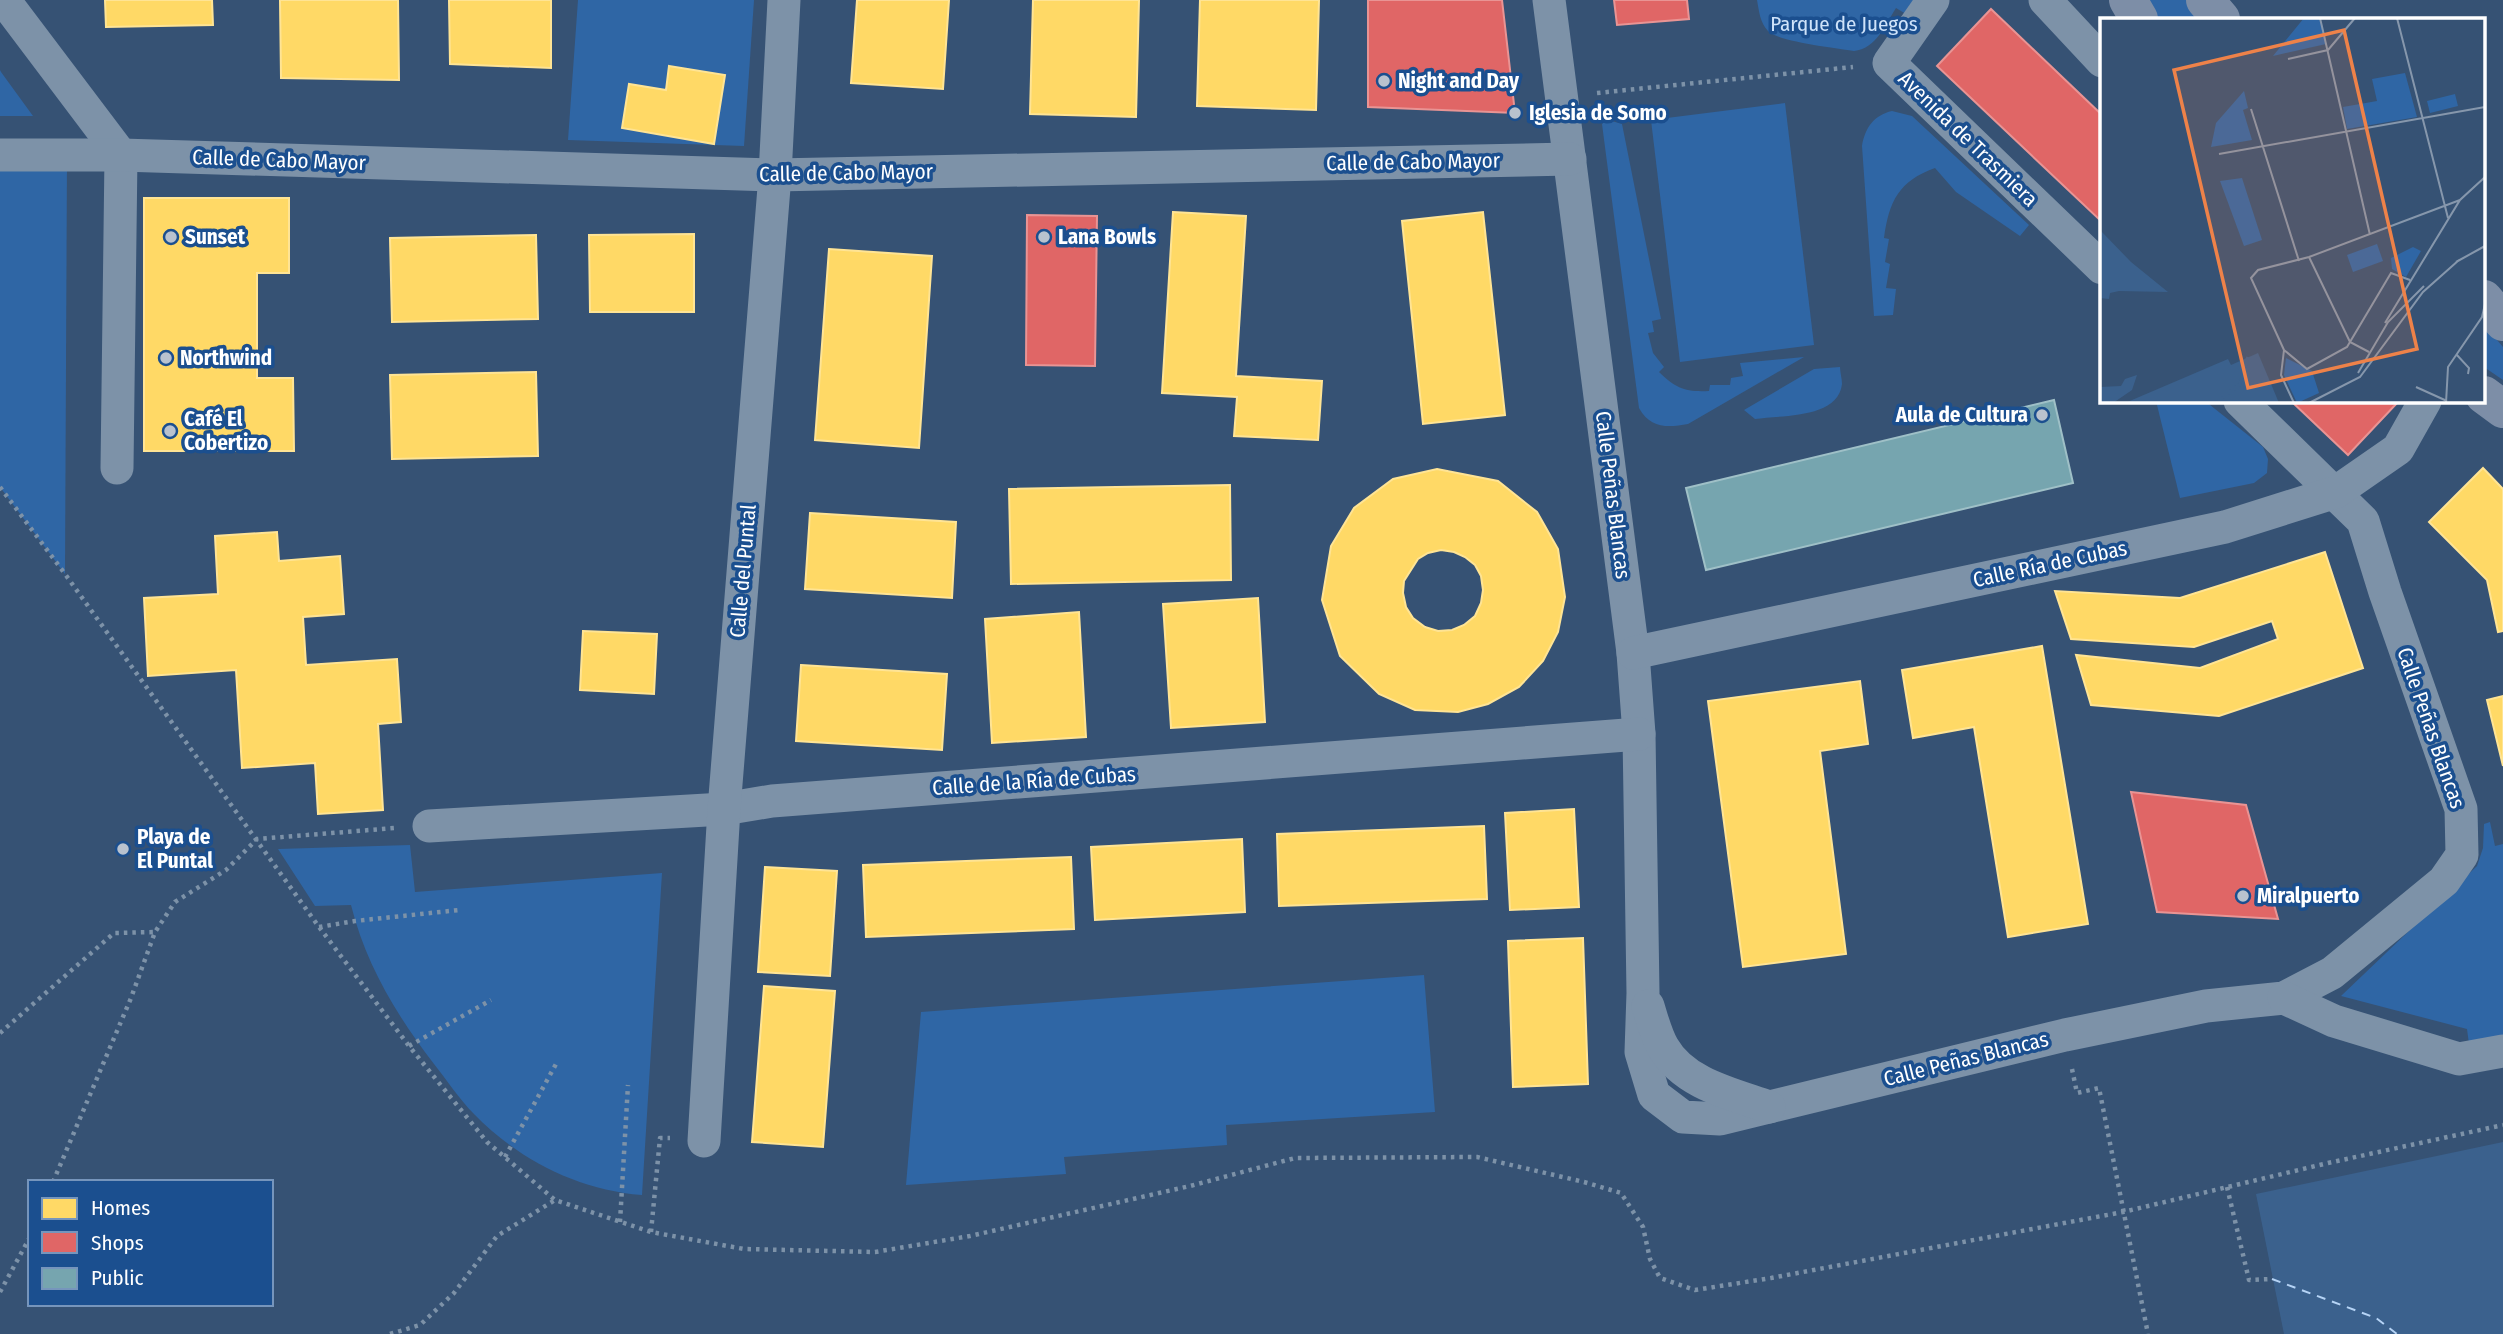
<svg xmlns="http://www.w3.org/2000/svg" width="2503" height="1334" font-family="'Fira Sans Condensed',sans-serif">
  <rect width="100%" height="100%" fill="#365274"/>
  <!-- green -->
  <g fill="#2f66a5">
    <polygon points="578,0 754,0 744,146 568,140"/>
    <path d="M1757,0H1923L1906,14L1896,8C1885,25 1876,49 1854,51C1836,48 1779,42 1768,31C1760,23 1759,11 1757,0Z"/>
    <polygon points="2146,0 2190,0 2206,19 2158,19"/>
    <polygon points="0,70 1,72 33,116 0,116"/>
    <polygon points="1785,103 1814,345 1680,362 1651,120"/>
    <path d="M1892,111L1912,116L2029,225L2020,236L1956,192L1935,168C1899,181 1889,201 1884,238L1889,239L1885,262L1890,264L1886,288L1896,289L1893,315L1874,316L1862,146C1865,128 1874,115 1892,111Z"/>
    <path d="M1609,116L1612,121L1622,124L1661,319L1652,321L1654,332L1648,333L1653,353L1664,367L1659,372C1677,389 1685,392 1709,391L1710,385H1730L1731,378L1743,376L1740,363L1804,357L1688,424C1667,428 1650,428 1639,408L1602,124Z"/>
    <polygon points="0,155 67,155 65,574 0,487"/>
    <polygon points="2484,325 2503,347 2503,380 2484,367"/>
    <path d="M1840,367C1840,372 1842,379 1842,384C1838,419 1781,415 1755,419L1744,410L1814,369Z"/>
    <polygon points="2156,401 2205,401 2263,447 2268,459 2267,473 2254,483 2180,498"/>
    <polygon points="2490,822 2495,846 2503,844 2503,1036 2469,1044 2467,1029 2341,996 2477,866 2483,848 2484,824"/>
    <path d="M410,845L415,892L662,873L642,1195C578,1190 519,1160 474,1114C459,1099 447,1080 434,1064C397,1016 366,965 351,905L315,906L278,849Z"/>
    <polygon points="1424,975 1435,1112 1226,1125 1227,1145 1064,1157 1066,1174 906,1185 921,1012"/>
  </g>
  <!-- water -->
  <polygon fill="#3b618d" points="2503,1142 2503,1334 2284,1334 2256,1194"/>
  <!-- homes -->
  <g fill="#ffd966" stroke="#ffe494" stroke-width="2" fill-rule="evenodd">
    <polygon points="105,0 212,0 213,25 106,27"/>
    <polygon points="280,0 398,0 399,80 281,78"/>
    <polygon points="449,0 551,0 551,68 450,64"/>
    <polygon points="857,0 949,0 943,89 851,83"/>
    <polygon points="1033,0 1139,0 1136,117 1030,114"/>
    <polygon points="1200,0 1319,0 1316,110 1197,106"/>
    <polygon points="669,66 725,75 714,144 622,128 629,84 666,90"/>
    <polygon points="144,198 289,198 289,273 257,273 257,378 293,378 294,451 144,451"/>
    <polygon points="1173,212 1246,216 1236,376 1322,381 1318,440 1234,436 1237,397 1162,393"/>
    <polygon points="1483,212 1505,415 1423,424 1402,221"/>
    <polygon points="694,234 694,312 590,312 589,235"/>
    <polygon points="536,235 538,319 392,322 390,238"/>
    <polygon points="829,249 932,256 919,448 815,440"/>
    <polygon points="536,372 538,456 392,459 390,375"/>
    <polygon points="2483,468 2503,489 2503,631 2498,632 2487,580 2429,522"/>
    <path d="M1437,469L1498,481L1537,512L1558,549L1565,597L1558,632L1543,661L1519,687L1488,704L1458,712L1415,710L1379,694L1340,656L1322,600L1331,546L1354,508L1393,479ZM1441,550L1454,552L1465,557L1475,565L1481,576L1483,590L1481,603L1475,616L1464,625L1452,630L1438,631L1425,627L1413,618L1406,607L1403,593L1404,581L1418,559L1428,553Z"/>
    <polygon points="1230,485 1231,580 1011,584 1009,489"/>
    <polygon points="810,513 956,522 952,598 805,589"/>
    <polygon points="277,532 279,561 340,556 344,614 303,617 306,665 397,659 401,722 378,724 383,810 318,814 315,763 242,768 236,670 148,676 144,598 218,594 215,536"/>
    <polygon points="2325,552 2363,668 2219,716 2091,705 2076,655 2200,668 2278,639 2272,621 2194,647 2071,639 2055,591 2180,598"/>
    <polygon points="1258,598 1265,722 1171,728 1163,604"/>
    <polygon points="1079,612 1086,737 992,743 985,619"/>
    <polygon points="583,631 657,634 654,694 580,690"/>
    <polygon points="2042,646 2088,924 2008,937 1974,727 1913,738 1902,670"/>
    <polygon points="801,665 947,674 942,750 796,741"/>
    <polygon points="1860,681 1868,744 1820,751 1846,954 1743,967 1708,701"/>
    <polygon points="2503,696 2503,766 2487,700"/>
    <polygon points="1574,809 1579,907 1510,910 1505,813"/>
    <polygon points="1484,826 1487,899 1279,906 1277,834"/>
    <polygon points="1242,839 1245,912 1095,920 1091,847"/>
    <polygon points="1071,857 1074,929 866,937 863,865"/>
    <polygon points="765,867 837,871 830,976 758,972"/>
    <polygon points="1583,938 1588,1084 1513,1087 1508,941"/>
    <polygon points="764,986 835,991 823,1147 752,1142"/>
  </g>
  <!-- shops -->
  <g fill="#e06666" stroke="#e99494" stroke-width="2">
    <polygon points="1368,0 1502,0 1515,113 1368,107"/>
    <polygon points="1614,0 1687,0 1689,19 1617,25"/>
    <polygon points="1991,9 2102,115 2102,222 1937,66"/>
    <polygon points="1027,215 1097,216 1095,366 1026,365"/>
    <polygon points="2291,401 2399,401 2348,455"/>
    <polygon points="2131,792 2246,805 2278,919 2157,912"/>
  </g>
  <!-- public -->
  <polygon fill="#76a5af" stroke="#9fc0c7" stroke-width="2" points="2054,400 2073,483 1706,570 1686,488"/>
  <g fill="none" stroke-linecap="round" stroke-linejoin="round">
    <!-- ferry -->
    <polyline stroke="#b5d3f5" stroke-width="2" stroke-dasharray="9 7" stroke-linecap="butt" points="2272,1279 2376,1318 2397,1334"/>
    <!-- path -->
    <g stroke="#7d92a8" stroke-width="4.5" stroke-dasharray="3.5 5" stroke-linecap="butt">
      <polyline points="1597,93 1853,67"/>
      <polyline points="0,487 65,574 319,927 409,1046 487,1142 555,1200 651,1232 744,1249 875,1252 970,1236 1190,1186 1295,1158 1477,1157 1584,1182 1621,1193 1643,1227 1650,1259 1660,1278 1695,1290 1771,1278 2123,1212 2328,1163 2503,1125"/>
      <polyline points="319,927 355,921 459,910"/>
      <polyline points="0,1033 114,933 155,932"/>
      <polyline points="409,1046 491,1000"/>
      <polyline points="2072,1069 2077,1093 2099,1088 2148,1334"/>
      <polyline points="505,1157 556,1064"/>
      <polyline points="53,1182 131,998 155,932 175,902 226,870 257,839 395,828"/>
      <polyline points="2227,1187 2249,1280 2272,1279"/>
      <polyline points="620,1222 628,1085"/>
      <polyline points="651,1232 660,1138 670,1138"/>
      <polyline points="0,1292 30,1237"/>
      <polyline points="390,1334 420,1325 454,1293 497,1236 555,1200"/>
    </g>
    <!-- street -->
    <g stroke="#7d92a8" stroke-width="33">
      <polyline points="4,0 121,155 117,468"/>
      <polyline points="1549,0 1633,653 1639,734 1643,993 1641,1052 1654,1095 1683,1117 1720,1119 2065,1035 2206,1006 2284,998 2332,973 2444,881 2462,855 2461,809 2385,592 2363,521 2240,401"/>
      <polyline points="1933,0 1889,63 2102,268"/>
      <polyline points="2045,0 2102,61"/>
      <polyline points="0,155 121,155 775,175 1570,159"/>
      <polyline points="1633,653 2225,527 2336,492 2398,449 2425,401"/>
      <polyline points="429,826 724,809 772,801 1639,734"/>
      <polyline points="2284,998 2334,1021 2459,1059 2503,1051"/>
      <path d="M1648,1006C1652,1019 1656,1035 1663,1047C1684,1084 1732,1094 1769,1107"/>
      <polyline points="704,1141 724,809 775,175 784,0"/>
    </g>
    <!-- primary -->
    <g stroke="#7d8ea7" stroke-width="38">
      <polyline points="2128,0 2139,19"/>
      <polyline points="2205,0 2221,19"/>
      <polyline points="2484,299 2503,322"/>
      <polyline points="2484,395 2503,409"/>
    </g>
  </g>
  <!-- markers -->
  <g fill="#b9c2ce" stroke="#1b4f8f" stroke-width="2.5">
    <circle cx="1384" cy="81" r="7"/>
    <circle cx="1515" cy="113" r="7"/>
    <circle cx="171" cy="237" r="7"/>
    <circle cx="1044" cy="237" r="7"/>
    <circle cx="166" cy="358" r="7"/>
    <circle cx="2042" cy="415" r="7"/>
    <circle cx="170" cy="431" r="7"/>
    <circle cx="123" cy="849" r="7"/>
    <circle cx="2243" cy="896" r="7"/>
  </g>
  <g text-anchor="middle" stroke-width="7" stroke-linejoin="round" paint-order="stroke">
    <!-- park labels -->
    <g font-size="21" fill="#cfe3fa" stroke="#1b4f8f">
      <text x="1844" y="31">Parque de Juegos</text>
    </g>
    <!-- poi labels -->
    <g font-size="21" font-weight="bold" fill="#fff" stroke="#1b4f8f" text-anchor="start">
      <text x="1398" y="88">Night and Day</text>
      <text x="1529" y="120">Iglesia de Somo</text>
      <text x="185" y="244">Sunset</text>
      <text x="1058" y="244">Lana Bowls</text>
      <text x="180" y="365">Northwind</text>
      <text x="2028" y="422" text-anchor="end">Aula de Cultura</text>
      <text x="184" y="426">Café El<tspan x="184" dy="24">Cobertizo</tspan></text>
      <text x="137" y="844">Playa de<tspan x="137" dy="24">El Puntal</tspan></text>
      <text x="2257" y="903">Miralpuerto</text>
    </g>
    <!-- street labels -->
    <g font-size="21" fill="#fff" stroke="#1b4f8f">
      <text transform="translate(1968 139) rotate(44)" y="7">Avenida de Trasmiera</text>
      <text transform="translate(279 160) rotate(2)" y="7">Calle de Cabo Mayor</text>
      <text transform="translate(1413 162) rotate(-1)" y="7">Calle de Cabo Mayor</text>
      <text transform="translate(846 173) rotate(-1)" y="7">Calle de Cabo Mayor</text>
      <text transform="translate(1613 495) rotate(83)" y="7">Calle Peñas Blancas</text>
      <text transform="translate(2050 564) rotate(-12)" y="7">Calle Ría de Cubas</text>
      <text transform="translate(743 571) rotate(-85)" y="7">Calle del Puntal</text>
      <text transform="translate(2431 728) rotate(71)" y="7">Calle Peñas Blancas</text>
      <text transform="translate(1034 781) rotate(-4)" y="7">Calle de la Ría de Cubas</text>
      <text transform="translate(1966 1059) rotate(-14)" y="7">Calle Peñas Blancas</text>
    </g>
  </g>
  <!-- overview -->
  <g transform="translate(2100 18)">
    <rect width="385" height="385" fill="#365274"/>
    <path d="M204,0H220L226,26L173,38ZM305,55L317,99L247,111L243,89L277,83L272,61ZM144,73L148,90L143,92L152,122L111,129L116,105ZM355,76L358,88L330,95L327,83ZM142,160L162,222L144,228L120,163ZM277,226L283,243L253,254L247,237ZM313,229L321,233L306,259L292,251L291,240ZM186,340L212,353L219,375L197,385L184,357Z" fill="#2f66a5"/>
    <path d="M0,212L31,244L68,274L19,273L10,275L9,281L0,280ZM158,335L179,385H25L128,341L131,347ZM37,357L32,372L13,385H0V369L21,368L25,361Z" fill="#3b618d"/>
    <path fill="none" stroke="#3b618d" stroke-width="3.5" d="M116,385L140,366L148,339"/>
    <path fill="none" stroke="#8697ac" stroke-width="2" d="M220,0L270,217M297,0L348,200M188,41L228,32L255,0M151,91L199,243M119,136L385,89M209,239L250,324L269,334M356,244L385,228M310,262L291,255L247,329L207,351L184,332L151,260L158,252L209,239L360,182M285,305L360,182L385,159M184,332L181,357L194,385M356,336L369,350L368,356M258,355L288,304L324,268M316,369L347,383M209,385L260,359L323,274L359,242M346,385L348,349L382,299L385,286"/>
    <path fill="#ee8249" fill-opacity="0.15" stroke="#ee8249" stroke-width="3.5" d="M244,12L317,331L148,370L74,52Z"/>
    <rect width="385" height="385" fill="none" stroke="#fff" stroke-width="3.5"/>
  </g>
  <!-- legend -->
  <rect x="28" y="1180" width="245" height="126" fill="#1b4f8f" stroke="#7695bc" stroke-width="2"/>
  <rect x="42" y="1198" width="35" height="21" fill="#ffd966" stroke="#7695bc" stroke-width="2"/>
  <text x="91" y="1215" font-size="21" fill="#ffffff">Homes</text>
  <rect x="42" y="1232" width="35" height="21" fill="#e06666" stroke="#7695bc" stroke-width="2"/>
  <text x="91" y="1250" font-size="21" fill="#ffffff">Shops</text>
  <rect x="42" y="1268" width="35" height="21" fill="#76a5af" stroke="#7695bc" stroke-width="2"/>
  <text x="91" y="1285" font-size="21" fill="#ffffff">Public</text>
</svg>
